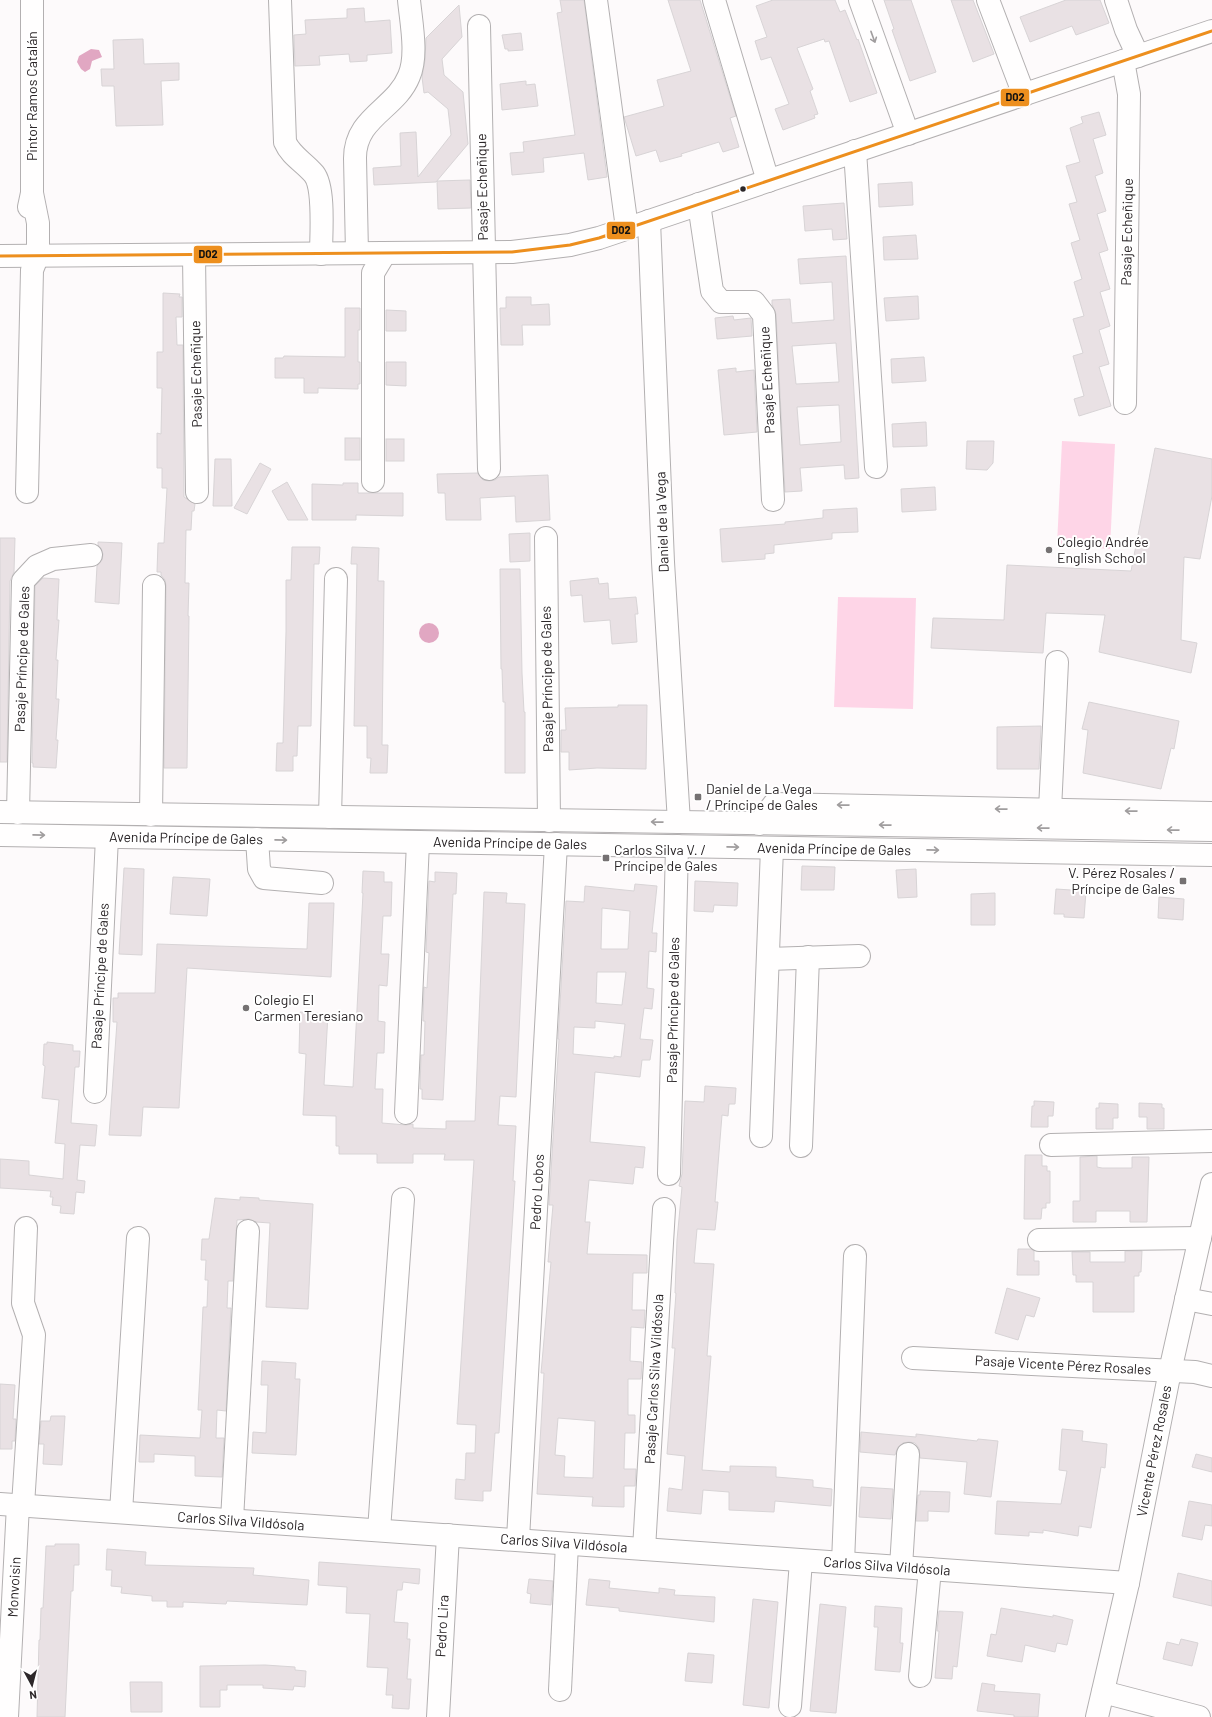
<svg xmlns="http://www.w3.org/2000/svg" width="1212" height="1717" font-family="Barlow,sans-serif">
  <rect width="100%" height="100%" fill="#fdfafb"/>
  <!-- green -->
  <g fill="#fed5e7">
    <polygon points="1062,441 1115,444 1110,549 1057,545"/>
    <polygon points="838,597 916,598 913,709 834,707"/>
  </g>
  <!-- water -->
  <g fill="#e1a7c2">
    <polygon points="91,49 99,50 102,57 92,61 90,69 85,72 81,69 77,62 79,56"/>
    <circle cx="429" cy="633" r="10"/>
  </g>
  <!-- building -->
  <g fill="#e9e1e4" stroke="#d8d4d6" fill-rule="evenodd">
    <polygon points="560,0 584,0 607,177 588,180 584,153 543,158 544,172 512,175 510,153 524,152 523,142 575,135 557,13 562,12"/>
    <polygon points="668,0 700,0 736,116 730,118 739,147 723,152 719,142 681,154 682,156 660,162 656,150 636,156 624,117 664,106 657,80 691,71"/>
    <polygon points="773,0 835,0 840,12 845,10 857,40 858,39 877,93 850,102 829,41 825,42 824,39 797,48 813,89 810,91 818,114 814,115 815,118 783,130 775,109 789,104 771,57 761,60 755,41 767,37 756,6"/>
    <polygon points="884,0 911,0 936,72 910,81 892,30 894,29"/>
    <polygon points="951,0 973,0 994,54 973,62"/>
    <polygon points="1066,0 1100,0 1109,23 1076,35 1072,26 1030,42 1020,17"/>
    <polygon points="459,5 462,37 442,59 444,75 463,92 468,144 436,182 374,185 373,168 401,166 400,133 416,132 418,177 451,135 448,109 428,92 424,93 422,77 425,60 426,38"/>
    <polygon points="364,8 365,22 390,20 392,53 367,55 367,61 350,62 349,54 319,56 320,65 295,66 294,35 306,34 305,20 347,18 347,9"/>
    <polygon points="521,33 523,50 508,51 508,49 505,49 502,35"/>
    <polygon points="143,39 144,64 179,63 179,80 161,81 163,125 116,126 114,86 102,86 101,69 114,69 113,40"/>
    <polygon points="526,81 526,85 535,84 538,106 502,110 500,84"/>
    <polygon points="1099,112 1106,135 1093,139 1103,173 1095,176 1106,211 1097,214 1108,250 1099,253 1110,289 1100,292 1110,326 1099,330 1109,364 1099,367 1111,406 1079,416 1074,399 1084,396 1073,356 1083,353 1073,319 1084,316 1074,282 1082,279 1071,243 1080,240 1069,204 1077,202 1066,166 1080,162 1070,128 1083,123 1081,117"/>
    <polygon points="470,180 471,208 438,209 437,181"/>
    <polygon points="912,182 913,205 879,207 878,184"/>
    <polygon points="844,203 847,239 833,240 832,229 805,231 803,206"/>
    <polygon points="916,235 918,259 884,260 883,237"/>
    <path d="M846,256L859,478L845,479L844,465L800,468L802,491L785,492L776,314L772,304V300L790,299L792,323L834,320L832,282L800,284L798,259ZM836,343L839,382L796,384L792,346ZM839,405L841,442L800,445L797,407Z"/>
    <polygon points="163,293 180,294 179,297 182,297 182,317 176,317 177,345 183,345 184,497 195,504 194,511 192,511 191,530 186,530 185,583 189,583 188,616 189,616 187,768 164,768 166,586 165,580 161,575 161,572 157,572 158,543 164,543 167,488 162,488 162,468 157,468 157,433 161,434 162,388 157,388 157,352 163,352"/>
    <polygon points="918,296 919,319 886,321 884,298"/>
    <polygon points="506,297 531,297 531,305 549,304 550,325 522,325 523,345 501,345 500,308 506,308"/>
    <polygon points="345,308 360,308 360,330 358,330 358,362 360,362 360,384 358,384 358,389 318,388 318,393 304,393 304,378 275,378 275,358 283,358 284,356 345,357"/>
    <polygon points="386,310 406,311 406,331 386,331"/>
    <polygon points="733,316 734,320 751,318 752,336 717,339 715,318"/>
    <polygon points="924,357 926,381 892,383 891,359"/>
    <polygon points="386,362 406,362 406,386 386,385"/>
    <polygon points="736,368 736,372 754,370 757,432 724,435 718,370"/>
    <polygon points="926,422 927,446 893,447 892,424"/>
    <rect x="345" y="438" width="15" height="22"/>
    <rect x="386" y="439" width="18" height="22"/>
    <polygon points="967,441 994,441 993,463 987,470 966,469"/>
    <polygon points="1155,448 1212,459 1212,496 1200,559 1184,557 1181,640 1197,643 1191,673 1099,652 1105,615 1046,613 1043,653 931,648 933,618 1004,620 1007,565 1131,571"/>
    <polygon points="215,459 231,459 232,506 213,506"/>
    <polygon points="260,463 271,469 247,514 234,508"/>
    <polygon points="478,473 483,480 489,481 495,480 499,477 548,475 550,520 516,522 515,496 480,498 481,520 446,520 445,493 438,493 437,474"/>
    <polygon points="287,482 308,520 288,520 272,491"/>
    <polygon points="343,483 358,483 358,493 403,493 403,516 356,515 356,520 312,520 312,484 343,485"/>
    <polygon points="935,487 936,510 902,512 901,489"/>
    <polygon points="857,508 858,532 832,533 832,539 774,545 774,553 765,554 765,559 722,562 720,529 785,524 785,522 823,518 823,510"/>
    <polygon points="530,533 530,561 510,562 509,534"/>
    <polygon points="0,538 15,538 14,572 10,581 7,762 0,762"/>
    <polygon points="98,542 122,543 119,604 95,602 97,566 102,560 103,554 101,548 98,545"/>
    <polygon points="292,547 320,547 319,564 314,564 311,726 298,726 297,756 293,756 293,771 276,771 277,743 283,743 286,632 286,580 291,580"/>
    <polygon points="352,547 379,548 378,581 384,581 382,745 388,745 387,773 370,773 371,758 367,758 367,726 354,726 357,564 351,564"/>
    <polygon points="500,569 520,569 522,673 524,712 525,712 525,773 505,773 505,702 503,702 502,669 501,669"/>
    <polygon points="43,578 59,579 57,620 59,620 56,660 58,660 56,699 59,699 56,740 58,740 56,768 33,767 33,763 32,763 35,586"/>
    <polygon points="598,578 599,584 608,583 609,599 636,597 638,614 635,614 637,642 612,644 610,620 584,622 582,595 571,596 570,581"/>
    <polygon points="1089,702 1179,721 1174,749 1171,748 1161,789 1083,773 1088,730 1082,729"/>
    <polygon points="618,705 647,705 646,769 597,768 569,770 569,752 561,752 561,730 566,730 565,708 618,707"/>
    <polygon points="1041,726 1039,769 997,769 997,727"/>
    <polygon points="802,866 835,867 834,890 801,890"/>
    <polygon points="124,868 144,869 142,955 119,954"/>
    <polygon points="916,869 917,897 898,898 896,870"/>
    <polygon points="363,871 384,872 384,882 392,882 391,916 383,916 381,954 389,954 387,986 379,985 378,1021 385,1022 384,1053 377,1053 375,1089 383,1089 382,1123 406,1125 413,1124 413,1128 446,1129 446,1121 475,1121 484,892 507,893 506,903 525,904 516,1097 500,1096 498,1125 516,1126 513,1181 515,1181 499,1433 495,1433 491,1491 483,1491 483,1501 455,1499 456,1479 465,1480 466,1453 475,1453 476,1425 457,1424 474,1160 444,1160 445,1154 413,1154 413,1163 377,1163 377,1154 339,1154 339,1146 336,1146 336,1116 303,1115 306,1054 299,1053 300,1012 328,1014 324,1085 353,1087 363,893 362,893"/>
    <polygon points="435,872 457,873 456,894 453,894 443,1100 422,1099 422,1089 420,1089 421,1055 424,1055 425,1021 423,1021 424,987 427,988 429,953 426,952 429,881 435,882"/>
    <polygon points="173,877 210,879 207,916 170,914"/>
    <polygon points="695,881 738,883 737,906 714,905 713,912 694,911"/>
    <path d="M635,884L657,886L652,933H657L656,952L649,951L647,988L654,989L652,1009L644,1008L640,1039L653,1040L650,1060H642L640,1077L595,1072L590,1142L645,1147L643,1168L635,1167L633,1184L589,1180L585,1222H590L587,1254L647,1255V1273H633L632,1310H645L644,1328L631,1327L630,1361L642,1362L641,1379H628V1415H635V1433H625L624,1469H636L635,1486H624V1507L592,1506L593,1497L537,1494L544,1373H541L551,1262H548L553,1205H549L559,1039H558L566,901L584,902L585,886L634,891ZM602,908L630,911L628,949H601ZM597,972H626L622,1005L596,1003ZM595,1021L625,1024L621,1057L614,1056V1058L573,1054L574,1027L595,1028ZM558,1418L595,1421L593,1478L564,1477L565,1456L555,1455Z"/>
    <polygon points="1056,889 1086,891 1084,918 1064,917 1064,914 1054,914"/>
    <polygon points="995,893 995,925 971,925 971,894"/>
    <polygon points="1159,897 1184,899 1183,920 1158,918"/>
    <polygon points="309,903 334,903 331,977 187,968 179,1108 143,1107 141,1136 109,1135 117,1022 113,1022 113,998 118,998 118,993 155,993 157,944 307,949"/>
    <polygon points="47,1042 73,1045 73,1051 80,1051 79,1067 75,1067 71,1123 97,1125 95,1146 80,1145 77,1180 85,1181 84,1193 76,1192 74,1214 60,1213 61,1206 52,1205 53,1197 50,1197 51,1191 0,1188 0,1159 29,1161 29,1175 63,1179 65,1144 55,1143 59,1100 42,1098 45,1066 43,1065 44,1044 47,1044"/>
    <polygon points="705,1086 736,1088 735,1104 729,1104 728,1116 722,1115 715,1202 718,1202 715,1230 697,1229 694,1263 714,1264 707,1356 711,1356 702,1470 730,1472 730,1466 776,1467 776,1477 813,1480 813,1487 832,1489 831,1506 775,1501 774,1512 729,1510 729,1492 703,1490 701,1514 667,1511 669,1488 682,1490 685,1456 667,1454 675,1348 672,1348 676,1293 675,1293 677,1240 682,1187 679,1186 682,1174 685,1101 704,1102"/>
    <polygon points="1034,1101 1054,1102 1053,1116 1048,1116 1048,1127 1031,1127 1032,1106 1034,1106"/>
    <polygon points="1099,1103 1118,1104 1118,1118 1113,1118 1113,1129 1096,1129 1096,1108 1099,1108"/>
    <polygon points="1139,1103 1162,1104 1162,1108 1164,1108 1164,1129 1147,1129 1147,1117 1139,1117"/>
    <polygon points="1025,1155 1042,1155 1042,1166 1047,1166 1047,1171 1050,1171 1050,1203 1046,1203 1046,1208 1042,1208 1041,1219 1024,1219"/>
    <polygon points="1097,1156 1097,1167 1102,1168 1132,1168 1132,1157 1149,1157 1147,1222 1130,1222 1130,1211 1096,1211 1096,1222 1073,1222 1073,1201 1080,1201 1080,1157"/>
    <polygon points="240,1197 259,1198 259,1200 313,1204 308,1309 266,1307 270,1223 256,1222 249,1219 237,1220 233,1281 228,1281 227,1308 231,1308 226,1411 217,1410 216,1438 224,1438 222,1477 195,1476 195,1456 154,1454 154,1462 139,1462 140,1435 200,1438 202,1410 198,1410 200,1372 203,1307 207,1307 208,1280 205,1280 206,1260 201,1260 202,1239 209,1239 215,1198 240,1200"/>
    <polygon points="1018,1249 1031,1249 1034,1251 1034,1261 1039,1261 1039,1275 1017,1275"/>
    <polygon points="1125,1251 1142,1251 1141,1272 1139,1272 1139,1276 1134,1276 1134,1312 1093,1312 1093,1282 1076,1282 1076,1275 1073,1275 1072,1252 1090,1252 1090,1262 1125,1262"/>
    <polygon points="1007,1288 1040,1298 1034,1317 1026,1315 1018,1340 995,1333"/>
    <polygon points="262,1361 296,1363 295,1379 300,1379 296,1455 252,1453 253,1432 266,1433 268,1385 261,1385"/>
    <polygon points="0,1384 15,1385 13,1419 16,1419 15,1441 12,1441 12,1449 0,1449"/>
    <polygon points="51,1416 65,1416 62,1465 43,1464 44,1444 39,1444 41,1421 50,1421"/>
    <polygon points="1062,1429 1083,1431 1082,1441 1107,1444 1105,1468 1101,1467 1091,1528 1079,1526 1078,1536 1043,1530 1043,1533 1029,1532 1029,1536 995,1534 997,1501 1061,1504 1067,1471 1059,1470"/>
    <polygon points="861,1432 916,1437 916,1434 977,1441 978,1439 998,1441 991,1497 964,1494 967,1462 920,1458 919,1448 915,1443 909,1442 903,1443 898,1447 895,1455 860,1452"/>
    <polygon points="1196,1454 1212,1458 1212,1472 1192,1467"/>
    <polygon points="861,1487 893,1489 891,1519 859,1517"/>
    <polygon points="920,1491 950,1492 949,1512 928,1511 928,1521 916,1521 918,1495 920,1495"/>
    <polygon points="1189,1501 1212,1505 1212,1526 1205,1525 1202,1540 1182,1536"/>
    <polygon points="55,1544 79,1544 79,1565 74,1565 73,1591 71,1591 65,1717 37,1717 39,1640 40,1640 41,1608 43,1608 46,1546 55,1546"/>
    <polygon points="107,1549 146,1552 145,1565 254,1568 253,1575 309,1580 307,1605 227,1601 226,1604 183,1602 183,1607 167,1607 167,1601 152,1601 152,1596 121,1593 122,1587 111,1586 112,1570 106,1570"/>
    <polygon points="319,1562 420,1569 419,1584 403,1582 402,1590 397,1590 394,1622 408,1623 407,1639 410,1639 407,1679 411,1679 409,1709 392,1708 393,1695 386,1695 388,1668 367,1667 370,1614 346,1613 347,1587 318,1585"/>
    <polygon points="1178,1573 1212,1581 1212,1606 1173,1597"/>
    <polygon points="529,1579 553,1581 551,1605 530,1603 531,1594 527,1593"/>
    <polygon points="589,1579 610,1581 609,1588 659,1593 659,1588 675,1590 674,1595 715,1597 714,1622 619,1611 619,1608 586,1605"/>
    <polygon points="753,1599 778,1602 769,1708 743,1705"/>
    <polygon points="820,1604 846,1607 836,1713 810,1711"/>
    <polygon points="875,1606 902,1608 900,1643 903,1643 900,1672 875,1670 878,1627 874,1627"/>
    <polygon points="1001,1608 1053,1617 1053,1615 1073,1620 1067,1645 1057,1643 1055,1652 1025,1645 1022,1662 987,1656 991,1634 996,1635"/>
    <polygon points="939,1611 963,1612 957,1667 953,1666 952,1679 935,1678 939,1631 937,1631"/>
    <polygon points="1181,1639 1198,1643 1192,1666 1163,1659 1167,1642 1179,1645"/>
    <polygon points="688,1653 714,1655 712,1683 685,1681"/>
    <polygon points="265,1665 295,1667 295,1670 306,1671 305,1687 294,1686 293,1690 263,1688 263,1685 227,1685 227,1690 220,1690 220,1707 200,1707 200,1666"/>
    <polygon points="130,1682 162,1682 162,1712 131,1712"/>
    <polygon points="982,1683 995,1685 994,1691 1040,1694 1038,1717 1014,1717 1014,1715 977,1711"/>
  </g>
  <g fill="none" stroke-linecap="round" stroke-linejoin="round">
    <defs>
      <g id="minor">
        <path d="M280,0L285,142C291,156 304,162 314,174C325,188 321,235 321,254"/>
        <polyline points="596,0 627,228"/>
        <polyline points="714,0 768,181"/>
        <polyline points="860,0 908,134"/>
        <polyline points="988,0 1024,95"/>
        <polyline points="1116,0 1126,30 1138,56"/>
        <polyline points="479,26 489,469"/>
        <polyline points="1123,61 1129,94 1125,403"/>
        <polyline points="855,151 876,467"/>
        <polyline points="699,204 712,291 721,302 754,302 764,315 773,500"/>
        <polyline points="29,207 32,193 32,0"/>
        <polyline points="649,221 663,562 679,822"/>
        <path d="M357,253L355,158C355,117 396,109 409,76C418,55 411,22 409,0"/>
        <polyline points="194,255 197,492"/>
        <polyline points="0,256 512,252 570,245 599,238 1212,31"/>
        <polyline points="373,481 373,273 385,253"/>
        <polyline points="27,492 32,270 38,255 38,223 32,193"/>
        <polyline points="546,538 549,821"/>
        <polyline points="1050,810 1057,662"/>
        <polyline points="18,813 23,581 37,566 53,559 91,555"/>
        <polyline points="151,815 154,586"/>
        <polyline points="330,817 336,579"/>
        <polyline points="759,824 774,804 1212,813"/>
        <polyline points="257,839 259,869 264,878 322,883"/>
        <polyline points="768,959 859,956"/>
        <polyline points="95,1092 107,837"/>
        <polyline points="406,1113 418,842"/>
        <polyline points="761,1136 772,848"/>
        <polyline points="1051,1145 1212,1141"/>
        <polyline points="801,1146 808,957"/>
        <polyline points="669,1174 677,846"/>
        <polyline points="1039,1240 1200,1238"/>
        <polyline points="1186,1299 1212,1304"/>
        <polyline points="913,1358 1195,1372 1212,1376"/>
        <polyline points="0,1504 1128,1583"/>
        <polyline points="23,1505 34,1335 23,1303 26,1228"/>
        <polyline points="121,1512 138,1238"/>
        <polyline points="232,1520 248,1231"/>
        <polyline points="379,1530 403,1199"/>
        <polyline points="518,1539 556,844"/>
        <polyline points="644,1549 664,1209"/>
        <polyline points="843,1563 855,1256"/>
        <polyline points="901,1567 908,1454"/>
        <polyline points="920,1676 930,1569"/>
        <polyline points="560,1690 567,1544"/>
        <polyline points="1103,1692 1199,1717"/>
        <polyline points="790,1706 801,1561"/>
        <polyline points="7,1717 18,1505"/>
        <polyline points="438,1717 448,1535"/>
      </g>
      <g id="major">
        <polyline points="0,812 1212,830"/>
        <polyline points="0,835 1212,855"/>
        <polyline points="1097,1717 1128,1583 1170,1371 1212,1184"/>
      </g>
    </defs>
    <!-- minor casing -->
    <use href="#minor" stroke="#b3b0b1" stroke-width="24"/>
    <!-- major casing -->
    <use href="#major" stroke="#b3b0b1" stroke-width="24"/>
    <!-- minor -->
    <use href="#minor" stroke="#fffefe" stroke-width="22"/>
    <!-- major -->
    <use href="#major" stroke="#fffefe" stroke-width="22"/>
    <defs>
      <polyline id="bus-1" points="0,256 512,252 570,245 599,238 1212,31"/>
    </defs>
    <!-- bus-1 casing -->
    <use href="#bus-1" stroke="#fff" stroke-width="6"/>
    <!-- bus-1 -->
    <use href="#bus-1" stroke="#ed8f1e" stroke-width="3"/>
  </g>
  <!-- one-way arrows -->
  <defs><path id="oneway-shaft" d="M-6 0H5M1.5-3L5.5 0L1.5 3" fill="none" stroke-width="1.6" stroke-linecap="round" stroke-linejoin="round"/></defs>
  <g stroke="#a09d9e">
    <use href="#oneway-shaft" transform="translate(873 37) rotate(70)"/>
    <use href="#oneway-shaft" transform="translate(843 805) rotate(-179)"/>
    <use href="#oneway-shaft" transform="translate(1001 809) rotate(-179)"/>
    <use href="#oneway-shaft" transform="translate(1131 811) rotate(-179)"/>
    <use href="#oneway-shaft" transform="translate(657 822) rotate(-179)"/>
    <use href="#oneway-shaft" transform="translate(885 825) rotate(-179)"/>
    <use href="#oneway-shaft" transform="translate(1043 828) rotate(-179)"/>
    <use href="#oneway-shaft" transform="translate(1173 830) rotate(-179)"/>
    <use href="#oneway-shaft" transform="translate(39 835) rotate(1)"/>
    <use href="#oneway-shaft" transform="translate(281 840) rotate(1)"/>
    <use href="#oneway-shaft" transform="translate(733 847) rotate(1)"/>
    <use href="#oneway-shaft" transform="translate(933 850) rotate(1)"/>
  </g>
  <!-- markers -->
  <circle fill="#2c2729" stroke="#fff" stroke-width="1.5" cx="743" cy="189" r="3.5"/>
  <g fill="#757172" stroke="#fff" stroke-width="1.5">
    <circle cx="1049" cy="550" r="4"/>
    <rect x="694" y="793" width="8" height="8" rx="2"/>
    <rect x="602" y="854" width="8" height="8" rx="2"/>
    <rect x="1179" y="877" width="8" height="8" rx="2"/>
    <circle cx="246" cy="1008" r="4"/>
  </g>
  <g text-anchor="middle" stroke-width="4" stroke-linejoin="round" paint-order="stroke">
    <!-- street labels -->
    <g font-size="14" fill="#2c2729" stroke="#fff">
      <text transform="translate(32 96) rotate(-90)" y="5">Pintor Ramos Catalán</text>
      <text transform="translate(482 187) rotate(-91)" y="5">Pasaje Echeñique</text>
      <text transform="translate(1127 232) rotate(-89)" y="5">Pasaje Echeñique</text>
      <text transform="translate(196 374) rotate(-91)" y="5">Pasaje Echeñique</text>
      <text transform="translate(767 380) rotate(-93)" y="5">Pasaje Echeñique</text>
      <text transform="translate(662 522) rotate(-92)" y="5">Daniel de la Vega</text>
      <text transform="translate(22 659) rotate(-88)" y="5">Pasaje Príncipe de Gales</text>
      <text transform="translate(547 679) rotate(-91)" y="5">Pasaje Príncipe de Gales</text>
      <text transform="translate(186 838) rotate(1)" y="5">Avenida Príncipe de Gales</text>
      <text transform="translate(510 843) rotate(1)" y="5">Avenida Príncipe de Gales</text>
      <text transform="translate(834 849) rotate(1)" y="5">Avenida Príncipe de Gales</text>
      <text transform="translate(100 976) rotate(-87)" y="5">Pasaje Príncipe de Gales</text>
      <text transform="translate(673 1010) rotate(-89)" y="5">Pasaje Príncipe de Gales</text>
      <text transform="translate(537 1192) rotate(-87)" y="5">Pedro Lobos</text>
      <text transform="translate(1063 1365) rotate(3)" y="5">Pasaje Vicente Pérez Rosales</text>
      <text transform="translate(654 1379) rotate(-87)" y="5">Pasaje Carlos Silva Vildósola</text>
      <text transform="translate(1154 1451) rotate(-79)" y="5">Vicente Pérez Rosales</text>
      <text transform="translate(241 1521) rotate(4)" y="5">Carlos Silva Vildósola</text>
      <text transform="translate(564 1543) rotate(4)" y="5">Carlos Silva Vildósola</text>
      <text transform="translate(887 1566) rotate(4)" y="5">Carlos Silva Vildósola</text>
      <text transform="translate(14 1587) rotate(-87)" y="5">Monvoisin</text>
      <text transform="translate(442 1626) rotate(-87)" y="5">Pedro Lira</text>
    </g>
    <!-- poi labels -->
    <g font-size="14" fill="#2c2729" stroke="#fff" text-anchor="start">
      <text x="1057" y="547">Colegio Andrée<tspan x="1057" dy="16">English School</tspan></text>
      <text x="706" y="794">Daniel de La Vega<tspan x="706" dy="16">/ Príncipe de Gales</tspan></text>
      <text x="614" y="855">Carlos Silva V. /<tspan x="614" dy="16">Príncipe de Gales</tspan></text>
      <text x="1175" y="878" text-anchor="end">V. Pérez Rosales /<tspan x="1175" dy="16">Príncipe de Gales</tspan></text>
      <text x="254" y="1005">Colegio El<tspan x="254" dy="16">Carmen Teresiano</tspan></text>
    </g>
  </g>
  <g stroke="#fff" stroke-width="1.5">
    <rect x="1000" y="88" width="30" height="19" rx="4" fill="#ed8f1e"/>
    <rect x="606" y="221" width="30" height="19" rx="4" fill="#ed8f1e"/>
    <rect x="193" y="245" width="30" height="19" rx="4" fill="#ed8f1e"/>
  </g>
  <g font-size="11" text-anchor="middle" font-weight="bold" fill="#111">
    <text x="1015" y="101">D02</text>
    <text x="621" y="234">D02</text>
    <text x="208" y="258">D02</text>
  </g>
  <!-- north arrow -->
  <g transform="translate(32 1685) rotate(173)" stroke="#ffffff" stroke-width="3" paint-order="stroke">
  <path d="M0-3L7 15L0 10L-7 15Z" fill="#2c2729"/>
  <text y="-6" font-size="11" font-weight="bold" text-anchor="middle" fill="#2c2729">N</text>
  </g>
</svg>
